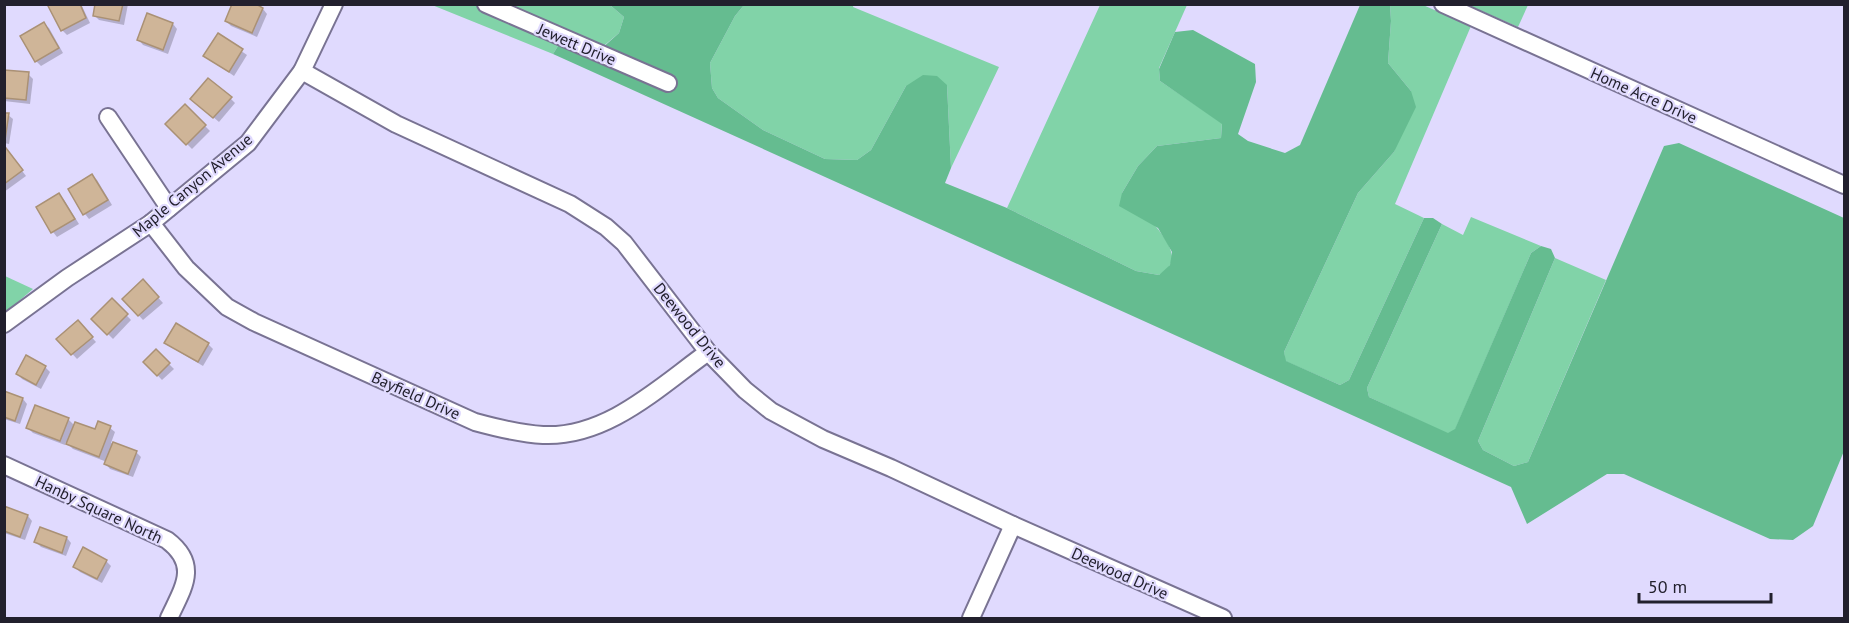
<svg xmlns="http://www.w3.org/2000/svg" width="1849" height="623" font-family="'PT Sans',sans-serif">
  <rect width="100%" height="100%" fill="#e0dafe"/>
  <!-- green -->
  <g fill="#81d3a8">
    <polygon points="854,4 853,7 999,67 951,168 947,85 906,86 871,150 857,160 825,159 763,130 718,98 712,88 710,63 735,16 744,5"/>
    <polygon points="432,5 610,5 624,17 619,33 600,49 558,46 553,54"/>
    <path d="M1100,5H1187L1159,68L1160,81L1222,123L1221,138L1157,146L1138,166L1122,193C1135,206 1182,244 1170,265C1168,269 1162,273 1159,275L1136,271L1007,208Z"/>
    <polygon points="1390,5 1423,5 1471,26 1395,204 1424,218 1349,380 1340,385 1285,361 1284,352 1358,193 1394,152 1411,91 1388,63 1391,21"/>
    <polygon points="1468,5 1528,5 1518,27"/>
    <polygon points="1471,217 1541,246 1531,253 1455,430 1448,434 1369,397 1367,388 1442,224 1463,235"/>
    <polygon points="1555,258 1606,280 1528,462 1514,466 1483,450 1478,441"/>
    <polygon points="5,276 33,289 5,313"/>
  </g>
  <!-- forest -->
  <polygon fill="#65bc90" points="610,5 744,5 735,16 710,63 712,88 718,98 763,130 825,159 857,160 871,150 906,86 923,75 937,76 947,85 951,168 945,183 1007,208 1136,271 1159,275 1170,265 1172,252 1158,228 1119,206 1122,193 1138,166 1157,146 1221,138 1222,124 1160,81 1159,69 1175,32 1193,30 1255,64 1256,82 1238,134 1248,141 1285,153 1300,145 1360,5 1390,5 1391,21 1388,63 1411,91 1416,107 1394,152 1358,193 1284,352 1286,361 1340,385 1349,380 1424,218 1433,218 1442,224 1367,388 1369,397 1448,433 1455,429 1531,253 1541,246 1551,249 1555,258 1478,441 1483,450 1514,466 1528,462 1664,146 1679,143 1844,218 1844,451 1813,526 1793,540 1770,539 1624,474 1607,474 1527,524 1511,487 553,54 558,46 601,49 619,33 624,17"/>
  <!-- shadow -->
  <g fill="#0003">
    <polygon points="81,4 90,23 67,35 62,30 49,5"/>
    <polygon points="96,4 128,4 124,25 99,20 94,15"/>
    <polygon points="252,4 263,9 267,14 257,37 231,26 226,21"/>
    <polygon points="44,24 49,28 63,53 41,66 36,61"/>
    <polygon points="173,24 177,29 168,54 143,45 139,40"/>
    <polygon points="218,35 247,55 234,76 205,56"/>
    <polygon points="4,71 28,74 33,79 30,104 4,101"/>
    <polygon points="230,98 235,103 219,122 197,103"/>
    <polygon points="185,106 210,131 192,149 167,124"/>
    <polygon points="4,114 8,115 13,119 9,144 4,143"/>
    <polygon points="4,151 10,155 26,176 4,192"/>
    <polygon points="92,176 97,180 112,205 89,219 85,214"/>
    <polygon points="59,195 64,200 79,224 57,237 53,232 38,207"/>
    <polygon points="143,281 163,303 143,320 124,299"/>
    <polygon points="112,300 131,320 113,339 93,319"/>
    <polygon points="78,322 96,342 77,359 59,339"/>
    <polygon points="166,342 208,344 213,349 203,366 171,347"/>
    <polygon points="156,351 174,369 162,380 145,362"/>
    <polygon points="45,367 50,372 41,389 22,379 18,374"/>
    <polygon points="4,392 23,399 27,404 20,424 4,419"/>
    <polygon points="68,419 75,426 95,431 110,428 115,432 111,443 136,452 141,457 133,477 110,469 106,464 107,462 73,449 66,442 65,445 33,433 28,428"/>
    <polygon points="4,508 28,516 32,521 25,540 4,533"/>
    <polygon points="41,529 67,538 71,543 66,556 41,547 36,542"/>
    <polygon points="106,561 111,566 102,583 80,572 75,567"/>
  </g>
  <!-- building -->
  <g fill="#cfb598" stroke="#aa9175" stroke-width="1.5">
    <polygon points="47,4 80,4 86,18 61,31"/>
    <polygon points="95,4 123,4 119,21 93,16"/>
    <polygon points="232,4 256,4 263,8 252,33 225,21"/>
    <polygon points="147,13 173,23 163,50 137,40"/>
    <polygon points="44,22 59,48 35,62 20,36"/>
    <polygon points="218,33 243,49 229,72 203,56"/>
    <polygon points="4,70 29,72 26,100 4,98"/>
    <polygon points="208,78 232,97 213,118 190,99"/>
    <polygon points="185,104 206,125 186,145 165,124"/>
    <polygon points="4,113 9,113 5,140 4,140"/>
    <polygon points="6,148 23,170 4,184 4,149"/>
    <polygon points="92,174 108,200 83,215 68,189"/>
    <polygon points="59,193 75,219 51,233 36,207"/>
    <polygon points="143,279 159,297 138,316 122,299"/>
    <polygon points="112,298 128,314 107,335 91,319"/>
    <polygon points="78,320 93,337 71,355 56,339"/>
    <polygon points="176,323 209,343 198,362 164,343"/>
    <polygon points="156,349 170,363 157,376 143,362"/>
    <polygon points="26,355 46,366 36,385 16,374"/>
    <polygon points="4,391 23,398 15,421 4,417"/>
    <polygon points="35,405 69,418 60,441 26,428"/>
    <polygon points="98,421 111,426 99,457 66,444 75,422 95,429"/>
    <polygon points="113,442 137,451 128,474 104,464"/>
    <polygon points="4,506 28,515 20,537 4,531"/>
    <polygon points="40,527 67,537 62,553 34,542"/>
    <polygon points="83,547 107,560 97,579 73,567"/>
  </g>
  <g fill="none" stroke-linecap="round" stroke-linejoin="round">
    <defs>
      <g id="street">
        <polyline points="486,4 668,83"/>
        <polyline points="1443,4 1844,185"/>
        <polyline points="302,71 396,124 570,204 606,227 624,243 708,352 745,390 771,411 823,439 891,468 1013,525 1223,618"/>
        <polyline points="108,117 169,208"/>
        <path d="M151,223L186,268L227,307L254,322L475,422C497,428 520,434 543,435C607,438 659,387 708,352"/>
        <polyline points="4,324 67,278 151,223 248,143 302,71 334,4"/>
        <path d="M4,465L167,540C200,565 183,588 169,618"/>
        <polyline points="971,618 1013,525"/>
      </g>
    </defs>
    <!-- street casing -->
    <use href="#street" stroke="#797393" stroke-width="20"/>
    <!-- street -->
    <use href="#street" stroke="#fff" stroke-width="16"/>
  </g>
  <g text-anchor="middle" stroke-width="4.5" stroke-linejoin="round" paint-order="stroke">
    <!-- street labels -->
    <g font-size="16" fill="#22202d" stroke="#e0dafe">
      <text transform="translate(577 44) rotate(23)" y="6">Jewett Drive</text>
      <text transform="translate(1644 95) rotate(24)" y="6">Home Acre Drive</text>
      <text transform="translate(192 185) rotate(-40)" y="6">Maple Canyon Avenue</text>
      <text transform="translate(690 325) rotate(51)" y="6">Deewood Drive</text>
      <text transform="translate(416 395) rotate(24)" y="6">Bayfield Drive</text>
      <text transform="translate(99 509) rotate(25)" y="6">Hanby Square North</text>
      <text transform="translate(1120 573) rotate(24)" y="6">Deewood Drive</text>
    </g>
  </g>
  <!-- border -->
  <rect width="1849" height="623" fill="none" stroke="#22202d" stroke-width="12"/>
  <!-- scale -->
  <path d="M1639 593v9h132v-9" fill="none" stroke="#22202d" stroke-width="3"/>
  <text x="1648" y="593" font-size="18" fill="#22202d" stroke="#e0dafe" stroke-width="4.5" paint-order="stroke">50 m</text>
</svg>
